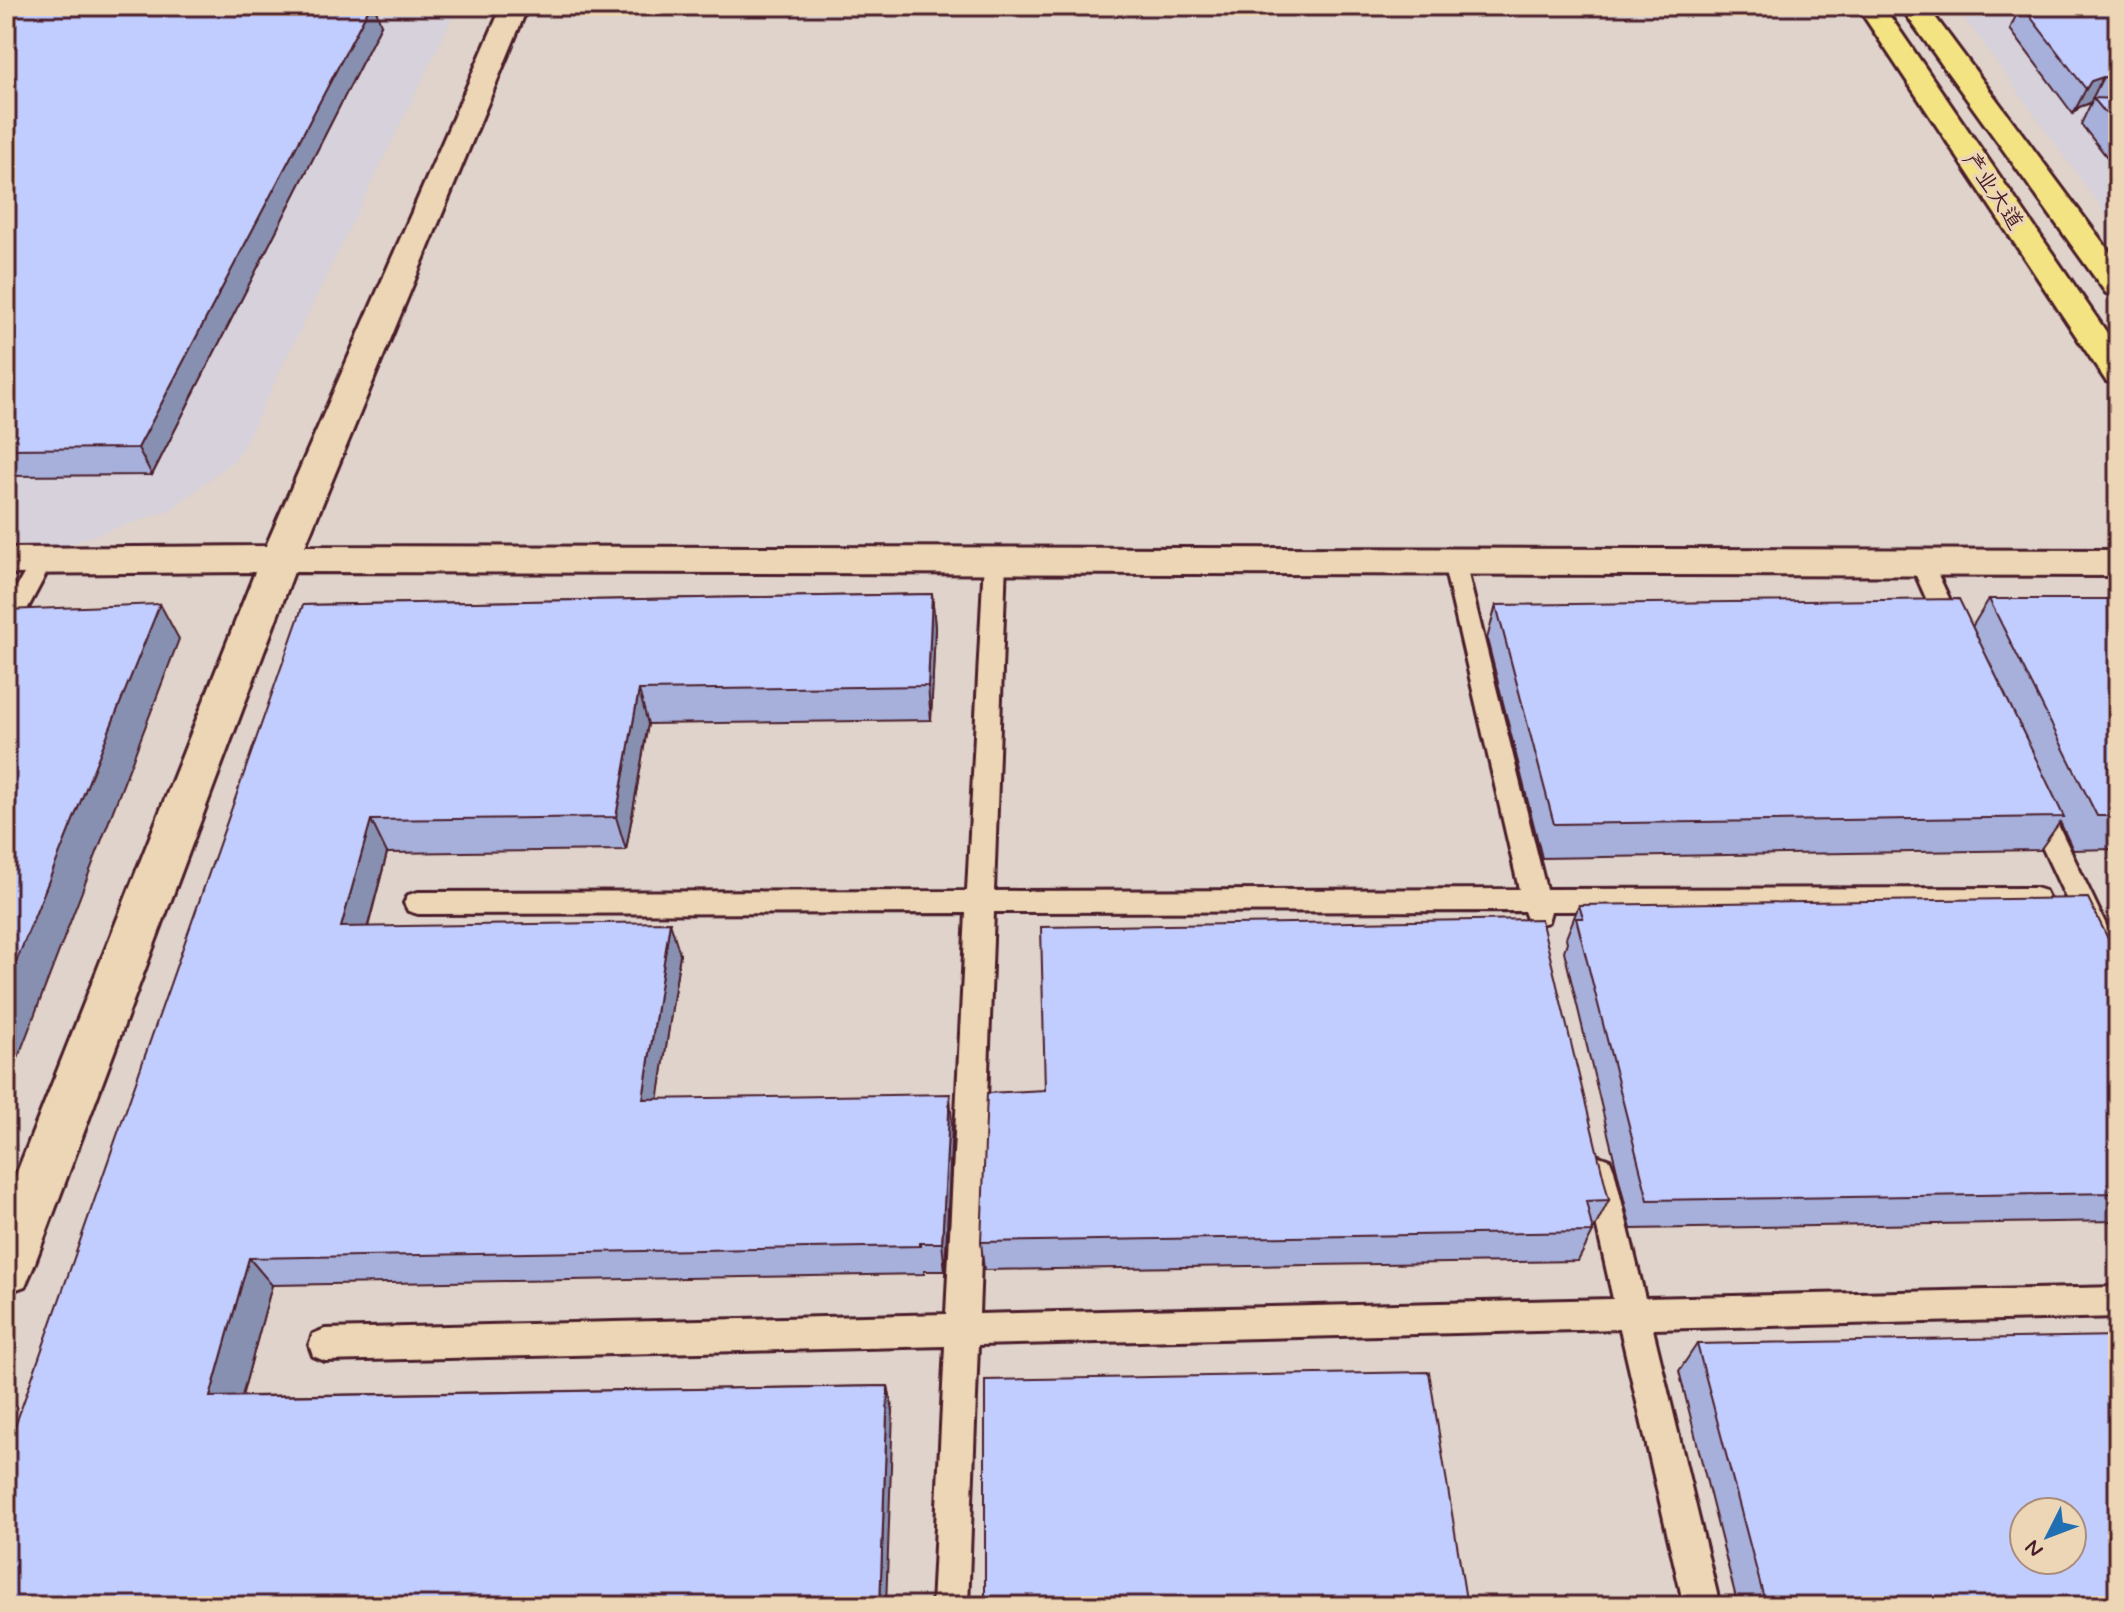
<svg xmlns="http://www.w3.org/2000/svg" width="2124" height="1612" font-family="Mynerve,'LXGW WenKai TC',sans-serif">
  <rect width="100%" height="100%" fill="#dfd3cb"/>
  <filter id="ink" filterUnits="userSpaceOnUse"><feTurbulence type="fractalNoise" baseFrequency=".0125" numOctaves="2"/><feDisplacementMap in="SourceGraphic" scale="16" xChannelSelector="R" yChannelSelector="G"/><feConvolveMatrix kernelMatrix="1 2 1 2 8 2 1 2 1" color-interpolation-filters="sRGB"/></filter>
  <g filter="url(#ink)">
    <!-- built -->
    <g fill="#d6d1db">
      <polygon points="6,6 458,6 238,457 170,510 65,545 6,545"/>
      <polygon points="1956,6 2118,6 2118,232 2118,231"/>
    </g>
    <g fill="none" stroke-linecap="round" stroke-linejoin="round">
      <defs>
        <g id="service">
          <polygon points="995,552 1003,555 1006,560 994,891 1519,889 1443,562 1446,557 1462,557 1465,562 1546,889 2035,888 2045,891 2049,899 2045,907 2035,910 1551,911 1548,922 1538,925 1528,922 1524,911 994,912 979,1314 1613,1299 1584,1170 1588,1160 1599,1156 1610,1160 1614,1170 1645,1298 2118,1287 2118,1317 1653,1329 1720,1606 1684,1606 1620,1329 978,1345 968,1606 932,1606 945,1346 325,1361 313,1356 309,1345 313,1334 325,1329 946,1314 966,913 418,914 408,911 404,903 408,895 418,892 967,891 984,560 987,555"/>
          <polygon points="42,553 50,556 53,561 14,634 6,636 6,606 34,556"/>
          <polygon points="1921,554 1929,557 1932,562 1964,630 1960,636 1952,638 1944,636 1940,630 1910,562 1913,557"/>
          <polygon points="2036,796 2045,799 2049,806 2118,950 2118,992 2108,988 2023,806 2027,799"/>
        </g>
        <polygon id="minor" points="502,6 528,6 305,546 2118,550 2118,576 294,572 33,1268 25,1286 6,1293 6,1200 255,572 6,574 6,548 266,546"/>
        <g id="primary">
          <polygon points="1857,6 1883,6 2118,349 2118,384 2106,381"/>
          <polygon points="1900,6 1927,6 2118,263 2118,296 2106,293"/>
        </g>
      </defs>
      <!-- service casing -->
      <use href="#service" stroke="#4a1f2b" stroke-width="6"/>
      <!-- minor casing -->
      <use href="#minor" stroke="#4a1f2b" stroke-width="6"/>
      <!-- primary casing -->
      <use href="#primary" stroke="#4a1f2b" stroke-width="6"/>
      <!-- service -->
      <use href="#service" fill="#ecd6b5" fill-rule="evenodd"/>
      <!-- minor -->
      <use href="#minor" fill="#ecd6b5" fill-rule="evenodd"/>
      <!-- primary -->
      <use href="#primary" fill="#f4e382" fill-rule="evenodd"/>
    </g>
    <!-- wall -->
    <g fill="#a7b0db" stroke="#4a1f2b" stroke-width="2">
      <polygon points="6,6 381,25 152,475 6,476"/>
      <polygon points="2020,6 2118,6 2118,171 2081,124 2091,103 2079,107 2073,114 2010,29"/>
      <polygon points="932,594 935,628 931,720 648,724 626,850 387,853 368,927 680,954 658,1099 952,1124 945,1271 924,1271 924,1274 272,1285 242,1396 888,1386 893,1411 6,1606 303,605"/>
      <polygon points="1989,599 2118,599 2118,861 2112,849 2073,850 2060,822 2040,850 1542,858 1487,639 1496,605 1972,627"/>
      <polygon points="1579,905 2118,959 2118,1221 1631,1229 1564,951 1567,942 1566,938"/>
      <polygon points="1045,1090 1609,1200 1594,1229 1593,1229 1593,1232 1578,1261 984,1270 981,1242"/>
      <polygon points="1697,1344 2118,1606 1738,1606 1679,1371"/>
    </g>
    <!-- shaded-wall -->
    <g fill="#8890b2" stroke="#4a1f2b" stroke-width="2">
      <polygon points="370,6 375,6 381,25 152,475 138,448"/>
      <polygon points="2103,77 2090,103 2079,107 2073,114 2086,89 2091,81"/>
      <polygon points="932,594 935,628 931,720 928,686"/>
      <polygon points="160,604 179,639 6,1089 6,987"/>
      <polygon points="639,690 648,724 626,850 616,817"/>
      <polygon points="371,820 387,853 359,959 341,927"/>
      <polygon points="670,922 680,954 654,1129 643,1099"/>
      <polygon points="950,1094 952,1124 945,1271 942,1243"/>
      <polygon points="249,1258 272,1285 235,1422 210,1397"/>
      <polygon points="888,1386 893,1411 886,1606 880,1606"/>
    </g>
    <!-- building -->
    <g fill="#c2cdff" stroke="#4a1f2b" stroke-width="2" fill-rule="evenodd">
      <polygon points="6,6 370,6 138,448 6,449"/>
      <polygon points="2022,6 2118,6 2118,78 2103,77 2091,81 2086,89"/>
      <polygon points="2093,98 2118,99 2118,128"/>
      <polygon points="932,594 928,686 639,690 616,817 371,820 341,927 670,922 643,1099 950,1094 942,1243 920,1243 920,1246 249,1258 210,1397 888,1386 880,1606 6,1606 6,1452 303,605"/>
      <polygon points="1959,599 2064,817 1554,824 1496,605"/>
      <polygon points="1989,599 2118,599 2118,816 2097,816"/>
      <polygon points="160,604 6,987 6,610"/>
      <polygon points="2088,898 2118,959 2118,1193 1648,1200 1576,918 1583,918 1579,905"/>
      <polygon points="1541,919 1609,1200 1586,1201 1593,1232 981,1242 987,1093 1045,1090 1041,927"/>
      <path d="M2118,1336V1606H1766L1697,1344ZM2024,1512H2072V1560H2024Z"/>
      <polygon points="1429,1372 1467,1606 985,1606 985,1380"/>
    </g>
  </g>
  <g text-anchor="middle" stroke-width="7" stroke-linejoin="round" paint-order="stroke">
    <!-- far-street labels -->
    <g font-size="22" fill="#4a1f2b" stroke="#ecd6b5">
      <text transform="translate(1994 190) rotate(56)" y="8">产业大道</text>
    </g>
  </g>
  <!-- margin -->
  <rect width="2124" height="1612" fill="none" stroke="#ecd6b5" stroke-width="32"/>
  <rect x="16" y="16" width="2092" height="1580" fill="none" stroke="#4a1f2b" stroke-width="3" filter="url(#ink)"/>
  <!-- north arrow -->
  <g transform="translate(2048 1536) rotate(228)"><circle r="38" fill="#ecd6b5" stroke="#ab8d7e" stroke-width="2"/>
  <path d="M0-6L14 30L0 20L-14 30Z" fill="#1f6fb2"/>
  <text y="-12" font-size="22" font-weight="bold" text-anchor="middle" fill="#4a1f2b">N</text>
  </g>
</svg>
